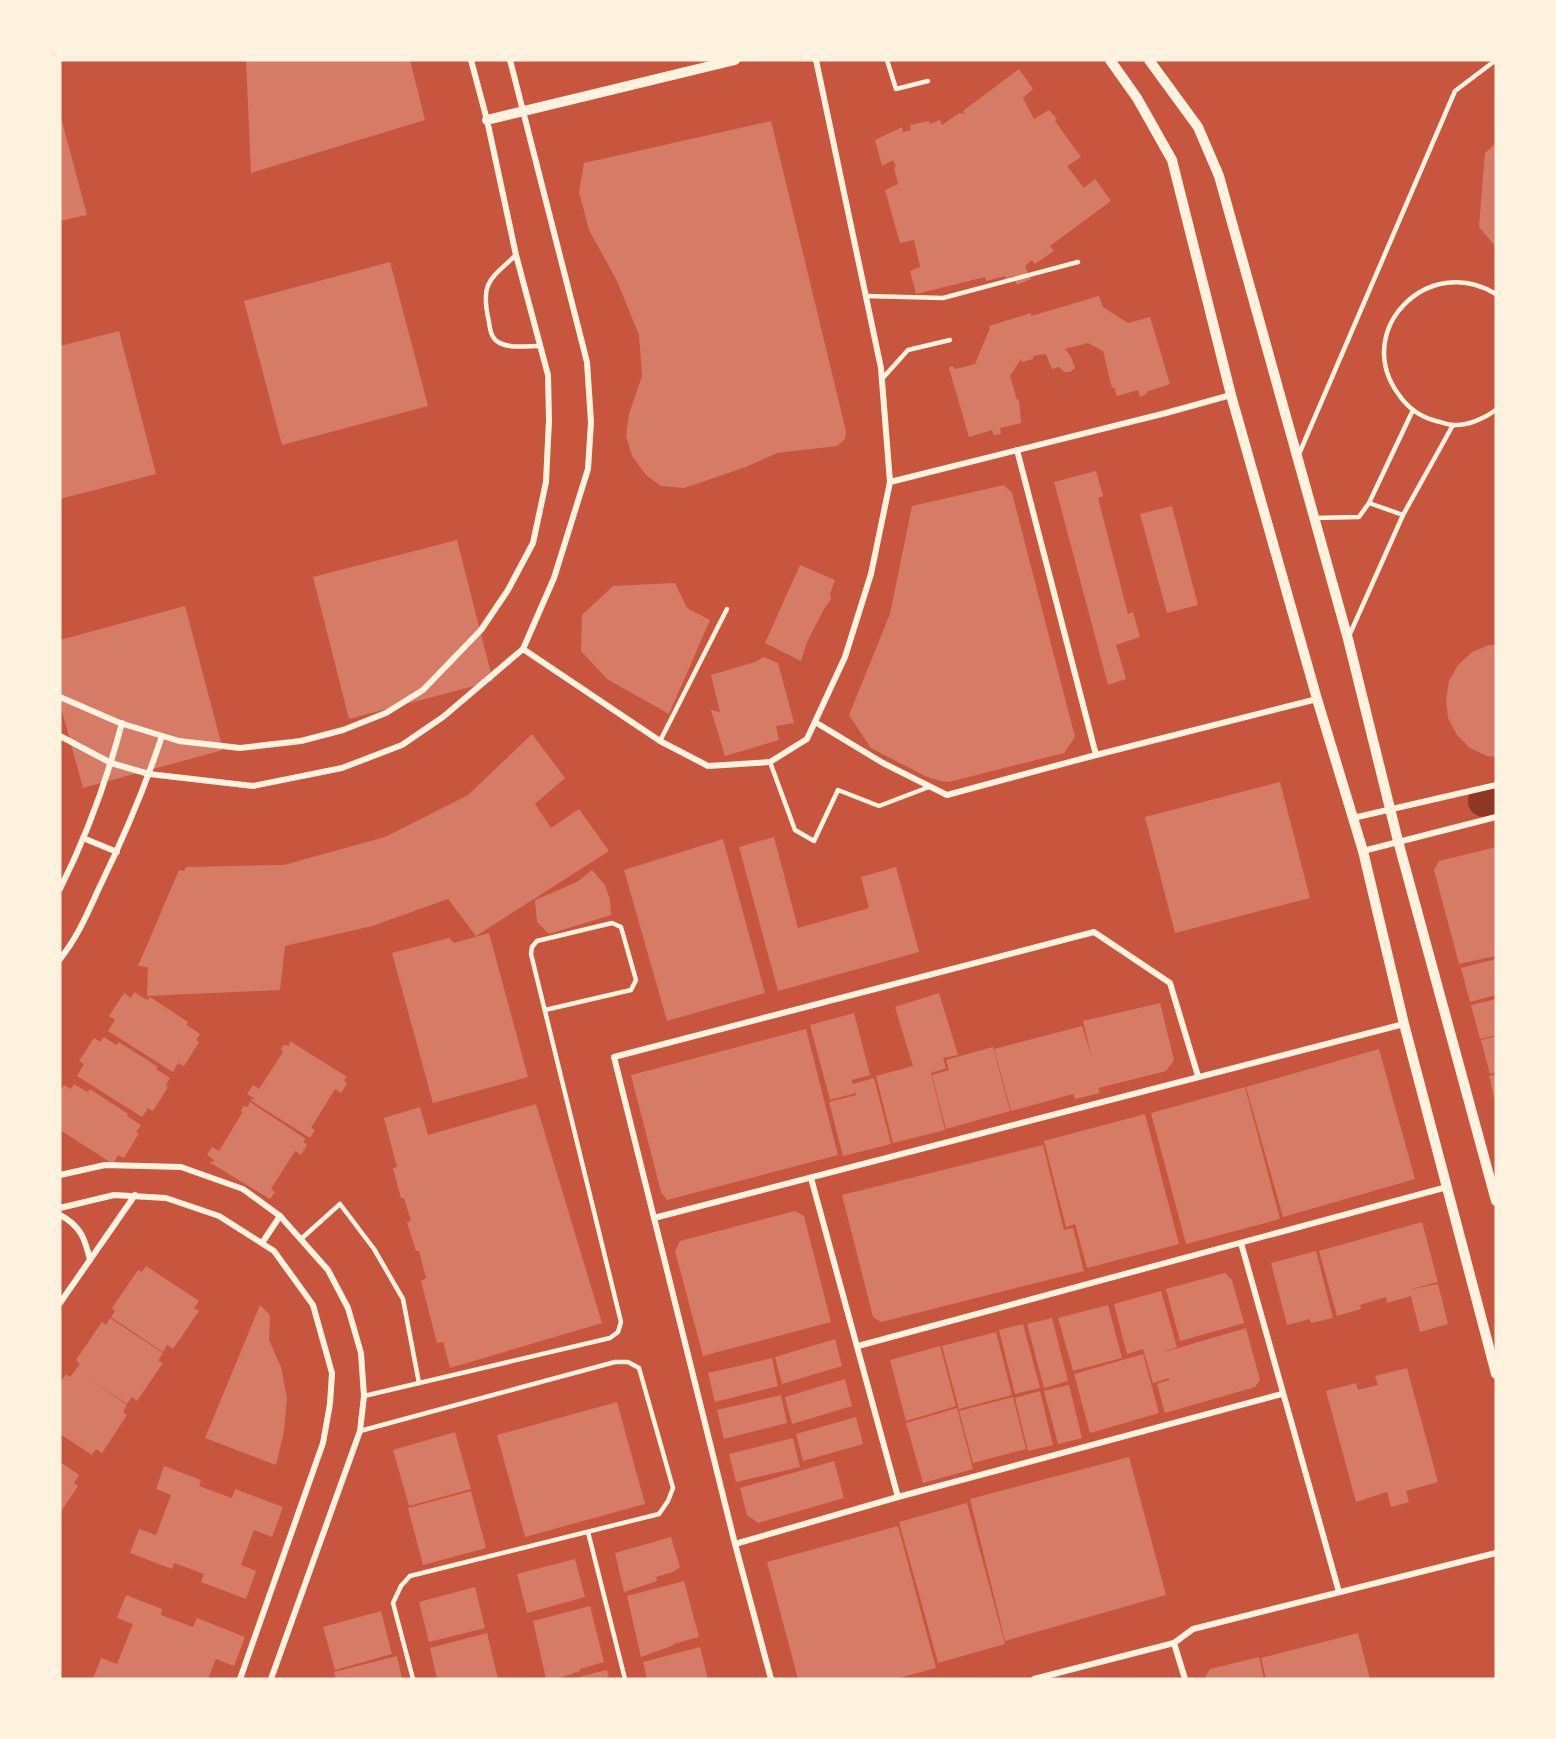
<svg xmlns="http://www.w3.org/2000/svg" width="1556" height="1739" font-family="'Open Sans',sans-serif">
  <rect width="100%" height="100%" fill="#c8553d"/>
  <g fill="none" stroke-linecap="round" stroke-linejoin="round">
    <!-- river -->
    <polyline stroke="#8f3625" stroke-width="32" points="1484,801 1496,798"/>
  </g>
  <!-- building -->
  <g fill="#d67c66">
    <polygon points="246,60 410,60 425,120 251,173"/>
    <polygon points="1019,69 1033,89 1023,98 1034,119 1049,110 1057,119 1055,121 1081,157 1067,166 1084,188 1095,179 1111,201 1050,246 1054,251 1035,264 1032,260 1025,266 1031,279 1017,285 1013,276 1006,279 1005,276 986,281 985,277 916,294 910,271 920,267 914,240 900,243 885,190 898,184 894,168 896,166 893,160 882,166 875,140 902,127 903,132 911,130 910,125 929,121 930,124 940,120 942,125 959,113 965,114 963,111"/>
    <polygon points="60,114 87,215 60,221"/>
    <polygon points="771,121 846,431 845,439 837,446 777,453 746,467 684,488 661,486 646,475 632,456 626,436 629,414 642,376 639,335 617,281 589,230 579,192 584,163"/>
    <polygon points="1496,143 1496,247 1479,227 1485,153"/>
    <polygon points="390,262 428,406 282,445 244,301"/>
    <polygon points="1099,296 1103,307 1128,323 1150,317 1170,384 1146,392 1147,394 1140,397 1138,390 1117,396 1114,387 1112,388 1103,351 1088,343 1065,349 1071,357 1075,368 1070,372 1064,372 1059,367 1052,369 1046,354 1033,356 1033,359 1022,362 1021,359 1010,376 1017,400 1019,399 1021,423 1000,428 1001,434 994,435 992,430 969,437 949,368 952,366 956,369 975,364 990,328 989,326 1031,313 1031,316"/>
    <polygon points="119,331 156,474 60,499 60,346"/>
    <polygon points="1096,471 1103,496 1098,498 1128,614 1133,612 1140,637 1116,645 1126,679 1108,685 1054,482"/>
    <polygon points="1004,485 1012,493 1075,737 1064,753 949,782 940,781 925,776 871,748 849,715 890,614 912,506"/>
    <polygon points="1172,506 1198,605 1167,613 1140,514"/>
    <polygon points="457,540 493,681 349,719 313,577"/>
    <polygon points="800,565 835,580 830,594 831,599 823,611 807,642 801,661 765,643"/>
    <polygon points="675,583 687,608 710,620 669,714 607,679 581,651 582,615 613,586"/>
    <polygon points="185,606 223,750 83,788 60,704 60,640"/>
    <polygon points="1489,645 1496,645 1496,757 1487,756 1470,748 1457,735 1448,718 1446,700 1449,681 1458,665 1472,652"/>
    <polygon points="764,657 778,663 794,723 776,726 779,740 725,756 711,710 720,712 711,675 755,662"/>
    <polygon points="532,734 565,778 535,804 551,828 579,809 609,851 476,936 448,899 372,926 285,946 280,990 147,996 148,967 138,966 179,870 184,871 186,867 284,865 385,837 468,795"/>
    <polygon points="1280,782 1310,898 1175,933 1145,817"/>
    <polygon points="774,837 798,928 869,908 861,877 896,867 919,952 778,991 739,847"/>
    <polygon points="723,839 765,993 667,1021 624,870"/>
    <polygon points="1496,847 1496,956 1459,964 1434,870 1439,861"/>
    <polygon points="592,870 605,885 610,900 611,915 549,934 537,922 535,900 577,882"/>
    <polygon points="489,933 528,1077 433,1103 392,953 449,938 454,943"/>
    <polygon points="1496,959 1496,995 1470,1002 1461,968"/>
    <polygon points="134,992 147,1000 150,997 188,1022 187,1025 200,1034 196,1040 199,1042 184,1066 178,1063 173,1072 108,1031 115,1020 109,1016 124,993 131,998"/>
    <polygon points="939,993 958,1055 943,1058 946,1068 931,1073 945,1130 893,1143 876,1076 913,1066 895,1007"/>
    <polygon points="1496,999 1496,1035 1480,1039 1471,1005"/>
    <polygon points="1160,1003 1174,1060 1166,1071 1098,1088 1100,1093 1075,1099 1073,1094 1011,1111 994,1049 1082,1026 1092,1059 1083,1021"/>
    <polygon points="854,1013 870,1075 852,1080 853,1084 874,1078 891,1144 843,1156 829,1102 856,1095 856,1093 830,1100 810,1025"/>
    <polygon points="806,1029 838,1155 667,1200 661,1192 631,1075"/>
    <polygon points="1496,1036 1496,1072 1490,1074 1481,1040"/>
    <polygon points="104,1037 116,1045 119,1042 158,1067 156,1069 170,1078 166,1085 168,1087 153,1111 148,1108 142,1117 77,1076 84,1064 79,1061 94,1038 100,1042"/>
    <polygon points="290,1041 347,1077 344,1080 347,1084 341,1093 335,1089 311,1128 315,1130 310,1138 250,1100 255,1099 247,1094 253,1085 259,1089 283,1052 281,1049 284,1045 289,1046"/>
    <polygon points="993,1047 1010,1111 946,1129 932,1075 949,1070 946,1060"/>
    <polygon points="1379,1049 1415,1179 1283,1217 1246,1087"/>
    <polygon points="1496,1074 1496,1101 1495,1101 1489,1076"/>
    <polygon points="74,1084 87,1092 90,1089 128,1114 127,1116 141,1125 136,1132 139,1133 124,1158 118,1155 113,1164 60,1130 60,1091 64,1085 71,1089"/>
    <polygon points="1245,1087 1280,1219 1186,1244 1151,1113"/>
    <polygon points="250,1102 306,1139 303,1141 307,1145 301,1155 295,1151 271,1189 275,1192 270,1199 209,1162 215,1161 207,1155 212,1147 219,1151 242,1113 241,1110 244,1106 248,1107"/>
    <polygon points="536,1104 602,1323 450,1368 443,1342 437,1343 421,1281 426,1278 419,1251 416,1251 407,1222 411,1221 404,1198 401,1198 393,1168 397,1167 384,1118 420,1107 428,1135"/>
    <polygon points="1145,1114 1179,1244 1087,1268 1075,1224 1066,1227 1044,1141"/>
    <polygon points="1043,1145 1064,1230 1073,1228 1084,1271 881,1322 873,1317 842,1195"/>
    <polygon points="795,1211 804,1216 831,1322 703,1356 675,1251 680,1241"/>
    <polygon points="1422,1222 1438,1282 1408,1290 1438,1284 1448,1324 1420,1332 1411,1296 1387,1303 1386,1297 1360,1305 1361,1309 1337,1316 1319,1251"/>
    <polygon points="1316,1251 1333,1318 1311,1323 1310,1319 1287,1325 1271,1263"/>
    <polygon points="146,1266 199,1301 194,1308 199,1311 173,1349 167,1345 163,1352 111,1317 115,1311 112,1308 138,1270 142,1272"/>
    <polygon points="1225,1273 1232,1280 1244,1323 1180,1341 1166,1289"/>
    <polygon points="1161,1291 1177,1347 1161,1353 1246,1328 1260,1380 1255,1387 1165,1413 1157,1384 1169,1380 1169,1378 1153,1383 1143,1349 1127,1354 1114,1304"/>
    <polygon points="260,1305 270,1315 269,1340 281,1367 287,1398 284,1432 276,1465 205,1438"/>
    <polygon points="1108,1305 1122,1358 1073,1371 1058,1318"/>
    <polygon points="110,1318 163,1353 158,1361 163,1363 137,1401 132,1397 127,1404 90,1379 127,1405 123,1412 127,1415 102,1453 96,1449 92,1455 60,1434 60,1383 66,1374 70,1377 80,1364 76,1360 102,1322 106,1325"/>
    <polygon points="1052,1318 1068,1381 1044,1388 1027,1324"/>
    <polygon points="1023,1324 1040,1388 1015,1394 999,1330"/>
    <polygon points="996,1332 1012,1395 959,1409 942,1346"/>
    <polygon points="835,1339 842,1366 782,1384 775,1357"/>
    <polygon points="940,1346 956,1406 906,1421 890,1360"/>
    <polygon points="1143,1354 1159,1413 1090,1433 1074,1374"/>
    <polygon points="772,1358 778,1386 715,1402 708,1373"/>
    <polygon points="1407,1368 1438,1482 1406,1491 1409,1502 1391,1507 1387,1492 1356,1502 1326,1391 1356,1383 1358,1390 1378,1385 1375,1376"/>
    <polygon points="845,1379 852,1406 792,1424 785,1397"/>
    <polygon points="1069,1385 1082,1438 1058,1444 1044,1391"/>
    <polygon points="1040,1391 1053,1445 1028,1451 1015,1398"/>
    <polygon points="781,1395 787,1423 724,1439 717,1410"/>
    <polygon points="1013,1397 1026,1449 973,1463 959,1411"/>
    <polygon points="617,1402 645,1504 525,1537 497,1435"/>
    <polygon points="957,1408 973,1469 923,1483 906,1423"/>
    <polygon points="856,1417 863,1444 803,1461 796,1434"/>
    <polygon points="455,1432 471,1489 409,1506 393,1450"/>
    <polygon points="793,1438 800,1467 736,1482 729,1454"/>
    <polygon points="1129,1457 1166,1595 1005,1641 970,1499"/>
    <polygon points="834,1461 844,1498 758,1523 747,1515 740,1488"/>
    <polygon points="60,1462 79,1475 74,1483 78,1486 60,1513"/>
    <polygon points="164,1466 201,1480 199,1486 232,1498 235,1489 283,1507 272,1537 254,1530 241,1565 256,1571 246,1599 201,1582 204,1574 174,1563 172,1569 130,1553 139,1529 156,1535 171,1495 156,1489"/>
    <polygon points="471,1491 486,1548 423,1565 408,1508"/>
    <polygon points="967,1503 1005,1644 938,1663 899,1522"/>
    <polygon points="898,1526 936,1668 895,1679 798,1679 767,1562"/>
    <polygon points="671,1537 680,1567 673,1572 656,1577 657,1581 624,1592 615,1553"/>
    <polygon points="575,1559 585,1597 527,1613 517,1574"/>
    <polygon points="684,1581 699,1637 673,1644 674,1645 641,1657 627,1596"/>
    <polygon points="475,1587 485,1628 429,1642 419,1602"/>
    <polygon points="126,1595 162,1609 161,1615 193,1627 197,1618 245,1637 234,1666 216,1659 208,1679 93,1679 101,1658 117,1664 133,1624 117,1618"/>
    <polygon points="590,1606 604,1662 580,1669 580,1671 556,1679 546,1679 533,1621"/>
    <polygon points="381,1611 392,1654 335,1670 323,1627"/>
    <polygon points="487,1633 498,1679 437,1679 430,1648"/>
    <polygon points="1358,1633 1370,1679 1266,1679 1261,1658"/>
    <polygon points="700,1647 708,1679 647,1679 643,1662"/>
    <polygon points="397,1656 402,1679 336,1679 334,1672"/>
    <polygon points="1259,1657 1264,1679 1204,1679 1210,1669"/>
    <polygon points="607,1670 609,1679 575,1679 575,1678"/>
  </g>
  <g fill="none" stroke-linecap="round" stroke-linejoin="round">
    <!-- service -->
    <g stroke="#fff3e0" stroke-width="4.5">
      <polyline points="887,60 896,89 928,81"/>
      <path d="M516,255C489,280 480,283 489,322C490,329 491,338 498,342C509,349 528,346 540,346"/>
      <path d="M1496,294C1428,252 1351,331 1399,395C1408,408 1421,417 1436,421C1441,422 1448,425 1453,425C1468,426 1485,418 1496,410"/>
      <polyline points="866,296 943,298 1078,262"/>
      <polyline points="881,380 908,350 950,340"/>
      <polyline points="1299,454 1455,91 1496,60"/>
      <polyline points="1369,503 1403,515"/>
      <polyline points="1314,518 1359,517 1369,503 1413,410"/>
      <polyline points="1349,636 1403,515 1453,425"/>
      <polyline points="660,741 727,609"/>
      <polyline points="770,762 795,830 814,841 838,790 879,806 929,787"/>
      <polyline points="301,1239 340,1204 374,1249 403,1299 419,1383"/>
      <polyline points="364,1396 610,1338 618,1332 621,1322 531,954 532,947 537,941 612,923 621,927 636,980 631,990 545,1010"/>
      <polyline points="360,1431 615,1362 628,1362 639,1368 673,1488 668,1501 659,1514 410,1576 401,1586 393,1603 413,1679"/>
      <polyline points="588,1532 625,1679"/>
    </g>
    <!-- minor -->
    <g stroke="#fff3e0" stroke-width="6">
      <polyline points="1017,450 1096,755"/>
      <polyline points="890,482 1166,413 1231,395"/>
      <polyline points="523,649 660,741 708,766 770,762 807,739 845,657 871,574 890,482 881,368 816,60"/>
      <polyline points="60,697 120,723 179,741 240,748 301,741 343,730 386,713 423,690 481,630 508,590 533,543 546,482 549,420 548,375 516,255 487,120 471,60"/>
      <polyline points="815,722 883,763 947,795 1096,755 1317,699"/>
      <polyline points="60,736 111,763 149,774 253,786 342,768 402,745 443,717 523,649 554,578 588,469 591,422 587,362 510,60"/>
      <polyline points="1353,818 1496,785"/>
      <polyline points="83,838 117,852"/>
      <polyline points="1363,851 1496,817"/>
      <path d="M60,889C86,837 107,780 122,723"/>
      <path d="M60,959C78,937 88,912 100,886C124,837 145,787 162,736"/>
      <polyline points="60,1175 105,1165 181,1167 243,1189 280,1216 328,1270 348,1308 361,1353 364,1396 360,1431 271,1679"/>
      <polyline points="811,1178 898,1497"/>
      <polyline points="60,1208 114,1195 166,1198 219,1216 274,1251 313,1305 332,1373 330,1404 323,1443 240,1679"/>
      <path d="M60,1215C81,1226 85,1239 90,1260"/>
      <polyline points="654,1218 1404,1024"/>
      <polyline points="262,1243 280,1216"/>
      <polyline points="1241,1243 1339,1592"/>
      <polyline points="60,1303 135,1195"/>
      <polyline points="858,1346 1447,1187"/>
      <polyline points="735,1544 898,1497 1282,1394"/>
      <polyline points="1174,1643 1185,1679"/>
      <polyline points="771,1679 735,1544 614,1057 1094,932 1170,983 1198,1076"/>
      <polyline points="1034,1679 1174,1643 1193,1629 1496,1553"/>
    </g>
    <!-- tertiary -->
    <g stroke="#fff3e0" stroke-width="10">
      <polyline points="1110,60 1137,98 1172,160 1231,395 1317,699 1363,851 1404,1024 1496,1374"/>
      <polyline points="1149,60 1198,127 1219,176 1348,639 1398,841 1496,1201"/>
      <polyline points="487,120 735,60"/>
    </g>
  </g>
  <!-- border -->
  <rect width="1556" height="1739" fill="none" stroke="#fff3e0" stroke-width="123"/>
</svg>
